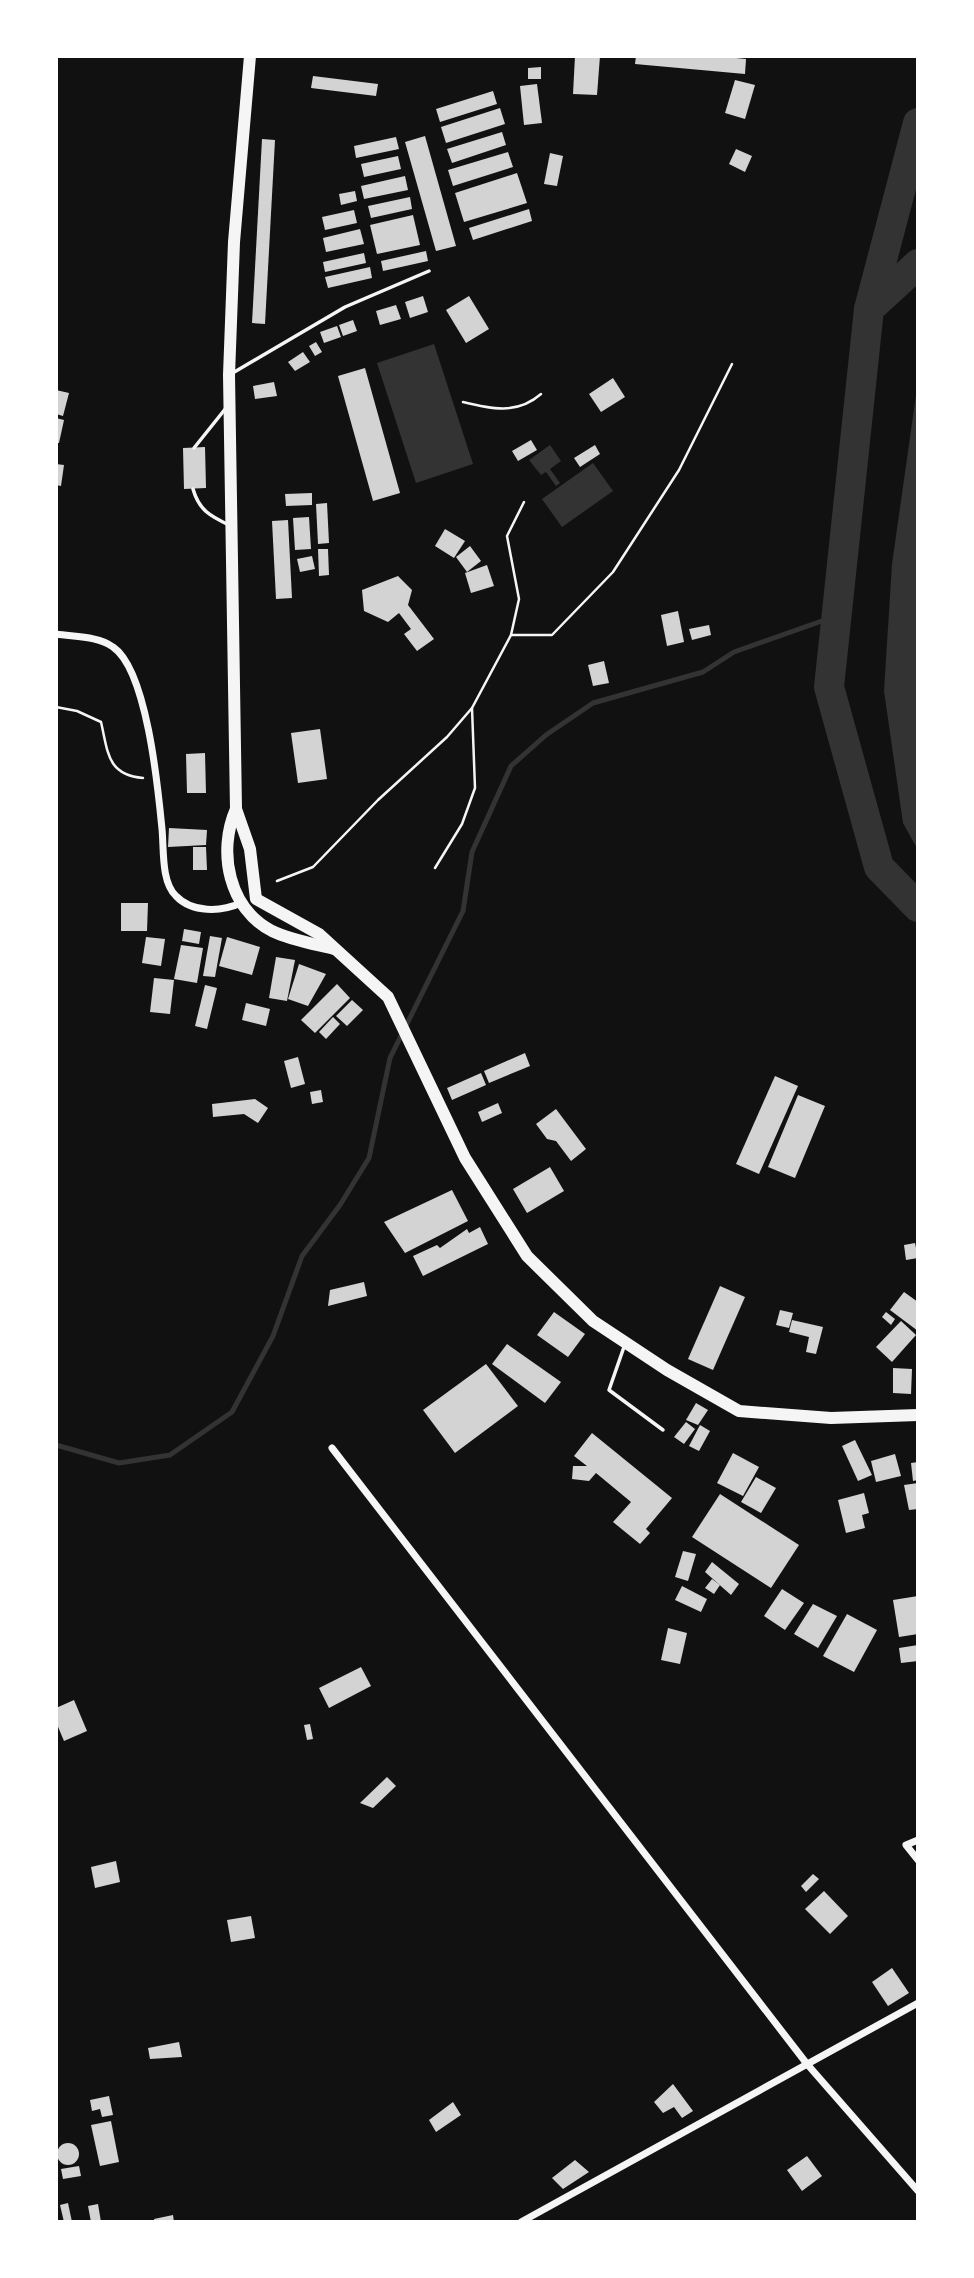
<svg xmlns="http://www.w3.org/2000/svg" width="974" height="2278" font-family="Montserrat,sans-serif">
  <rect width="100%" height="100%" fill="#111"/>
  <!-- water -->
  <g fill="#333">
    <polygon points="434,344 473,464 416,483 377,363"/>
    <polygon points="918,381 918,850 903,823 884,691 892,564"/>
    <polygon points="550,445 561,461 550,469 560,483 556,486 546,472 541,475 529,460"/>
    <polygon points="593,463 613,491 562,527 542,499"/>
  </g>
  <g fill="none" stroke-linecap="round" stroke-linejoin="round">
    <!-- stream -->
    <polyline stroke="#333" stroke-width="5" points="56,1445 119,1463 170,1455 232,1412 273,1336 302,1256 340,1205 369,1158 390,1058 463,911 472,852 511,766 546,735 593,703 703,672 734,652 836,616"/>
    <!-- river -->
    <g stroke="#333" stroke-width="30">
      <polyline points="918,264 869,309 829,687 879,867 918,907"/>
      <polyline points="869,309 918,123"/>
    </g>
  </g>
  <!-- building -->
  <g fill="#d3d3d3">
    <polygon points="575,56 600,56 597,95 573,94"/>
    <polygon points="636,56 716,56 746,59 745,74 635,64"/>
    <polygon points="541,67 541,79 528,79 528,68"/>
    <polygon points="313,76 378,84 376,96 311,88"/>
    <polygon points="735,80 755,85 745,119 725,113"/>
    <polygon points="537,84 542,123 524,125 520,86"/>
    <polygon points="493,91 497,104 440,122 436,109"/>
    <polygon points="500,108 505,124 446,143 441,127"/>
    <polygon points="502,132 506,145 452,163 447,149"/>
    <polygon points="425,136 456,246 436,251 405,142"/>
    <polygon points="396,137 399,149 356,158 354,146"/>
    <polygon points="262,139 275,140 265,324 252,323"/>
    <polygon points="736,149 752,156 745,172 729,164"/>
    <polygon points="508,152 513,167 453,186 448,170"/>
    <polygon points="550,153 563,156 557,186 544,184"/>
    <polygon points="398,156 401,169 364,177 361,164"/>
    <polygon points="517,173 527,203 464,222 455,193"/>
    <polygon points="405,176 408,190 364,199 361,186"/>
    <polygon points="355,191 357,201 341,205 339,194"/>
    <polygon points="410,197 412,209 371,218 368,206"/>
    <polygon points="529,209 532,221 473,240 469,228"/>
    <polygon points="354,210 357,223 325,230 322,217"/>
    <polygon points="413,215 420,245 377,254 370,225"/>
    <polygon points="360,229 364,244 326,252 323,238"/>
    <polygon points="426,251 428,261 383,271 381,261"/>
    <polygon points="364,253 366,263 325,272 323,262"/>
    <polygon points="370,267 372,278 328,288 325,277"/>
    <polygon points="423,296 428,312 410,318 405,302"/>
    <polygon points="469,296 489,329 466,343 446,310"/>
    <polygon points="396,305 401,319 380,325 376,311"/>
    <polygon points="353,320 357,331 343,336 339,325"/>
    <polygon points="337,326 341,337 324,343 320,332"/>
    <polygon points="316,342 322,352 315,356 309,346"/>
    <polygon points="303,352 310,362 295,371 288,362"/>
    <polygon points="365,368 400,493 373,501 338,376"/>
    <polygon points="613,378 625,397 601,412 589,394"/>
    <polygon points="274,382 277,396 255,399 253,386"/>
    <polygon points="56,390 69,393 63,416 56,414"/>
    <polygon points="56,418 64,420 59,443 56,443"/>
    <polygon points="531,440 537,450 518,461 512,451"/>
    <polygon points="595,445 600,454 580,467 574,458"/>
    <polygon points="205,447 206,488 184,489 183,448"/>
    <polygon points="56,464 64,465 61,486 56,485"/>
    <polygon points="312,493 312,505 286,506 285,494"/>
    <polygon points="327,503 329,543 318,544 316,504"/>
    <polygon points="309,517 311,549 295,550 293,518"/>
    <polygon points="288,520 292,598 276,599 272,521"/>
    <polygon points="445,529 465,541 454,558 435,546"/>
    <polygon points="470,546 481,561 467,572 456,557"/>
    <polygon points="318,549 328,549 329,575 319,576"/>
    <polygon points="312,556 315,569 300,572 297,559"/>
    <polygon points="487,565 494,586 471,593 465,573"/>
    <polygon points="398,576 412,590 408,605 434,639 417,651 404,634 411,629 399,613 388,622 364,611 362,590"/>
    <polygon points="678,611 684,642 667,646 661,615"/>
    <polygon points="709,625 711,635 692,640 689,629"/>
    <polygon points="604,661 609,683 593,686 588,665"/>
    <polygon points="320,729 327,779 298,783 291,733"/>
    <polygon points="205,753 206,793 187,793 186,754"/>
    <polygon points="169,828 207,830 206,845 168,847"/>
    <polygon points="193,847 206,847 207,870 193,870"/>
    <polygon points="121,903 148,903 147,931 121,931"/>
    <polygon points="184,929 201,932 199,944 182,941"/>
    <polygon points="210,936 222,938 215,977 203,976"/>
    <polygon points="146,937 165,939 161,966 142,963"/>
    <polygon points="227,937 260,947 252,975 219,966"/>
    <polygon points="181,945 203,948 197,983 174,979"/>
    <polygon points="276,957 295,960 287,1001 269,998"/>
    <polygon points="299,964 326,974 308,1006 288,999"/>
    <polygon points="154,978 174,980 170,1014 150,1012"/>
    <polygon points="337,984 350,998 315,1033 301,1020"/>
    <polygon points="205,985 217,988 207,1029 195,1026"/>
    <polygon points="352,1000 363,1010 347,1026 336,1016"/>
    <polygon points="246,1003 270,1009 266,1026 242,1020"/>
    <polygon points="333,1017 340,1024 326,1039 319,1032"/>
    <polygon points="525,1053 530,1066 489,1083 484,1071"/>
    <polygon points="298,1057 305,1084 291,1088 284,1061"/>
    <polygon points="481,1073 486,1085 452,1100 447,1088"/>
    <polygon points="775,1076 798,1086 759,1174 736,1164"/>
    <polygon points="321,1090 323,1102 312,1104 310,1092"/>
    <polygon points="798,1095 825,1106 795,1178 768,1167"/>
    <polygon points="255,1099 268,1108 258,1123 244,1114 213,1117 212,1104"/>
    <polygon points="498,1103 502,1113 482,1122 478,1112"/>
    <polygon points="556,1109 586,1149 571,1161 556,1141 547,1139 536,1124"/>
    <polygon points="550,1167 564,1191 527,1213 513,1189"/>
    <polygon points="452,1190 468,1221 405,1253 384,1222"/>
    <polygon points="480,1227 488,1244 423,1276 413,1256 437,1245 440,1248 467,1229 469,1233"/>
    <polygon points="915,1243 918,1258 906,1260 904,1245"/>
    <polygon points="364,1282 367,1296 328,1306 330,1290"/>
    <polygon points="720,1286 745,1297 713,1370 688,1359"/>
    <polygon points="904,1292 918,1302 918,1331 890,1310"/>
    <polygon points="780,1310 793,1313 789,1328 776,1325"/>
    <polygon points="554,1312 585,1334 568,1357 537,1335"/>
    <polygon points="886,1312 895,1319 891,1325 882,1317"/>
    <polygon points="792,1320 823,1327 816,1354 806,1352 809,1337 789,1332"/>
    <polygon points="901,1321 916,1335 892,1362 876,1347"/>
    <polygon points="507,1344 561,1382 545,1403 492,1364"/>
    <polygon points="486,1364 518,1406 455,1453 423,1410"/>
    <polygon points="893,1368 912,1369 911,1394 893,1393"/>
    <polygon points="696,1403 708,1410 698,1425 686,1420"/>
    <polygon points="686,1422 695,1429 684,1444 674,1437"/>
    <polygon points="700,1425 710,1431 699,1451 689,1446"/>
    <polygon points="592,1433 672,1498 646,1529 650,1533 640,1544 613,1522 631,1502 596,1473 589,1481 572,1479 573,1466 587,1466 574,1456"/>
    <polygon points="855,1440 872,1475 858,1481 842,1446"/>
    <polygon points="733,1453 759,1467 743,1496 717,1483"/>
    <polygon points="895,1454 901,1476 876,1482 871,1461"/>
    <polygon points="918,1462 918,1480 913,1481 911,1463"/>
    <polygon points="756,1477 776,1488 761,1513 741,1502"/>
    <polygon points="918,1483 918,1509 909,1510 904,1485"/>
    <polygon points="864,1493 869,1513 862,1515 865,1528 846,1533 838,1500"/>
    <polygon points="720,1494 799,1545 771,1588 692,1537"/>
    <polygon points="683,1551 696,1554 688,1581 675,1577"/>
    <polygon points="712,1562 739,1584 731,1595 705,1572"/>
    <polygon points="712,1579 720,1585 714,1594 705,1588"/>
    <polygon points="682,1586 707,1599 701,1612 675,1600"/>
    <polygon points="782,1589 804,1603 785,1630 764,1616"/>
    <polygon points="918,1596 918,1634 899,1637 893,1600"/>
    <polygon points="813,1604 837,1616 818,1648 794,1634"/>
    <polygon points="847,1614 877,1630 854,1672 823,1656"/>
    <polygon points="668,1628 687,1633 680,1664 661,1660"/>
    <polygon points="918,1645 918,1661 901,1663 899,1648"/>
    <polygon points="361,1667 371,1686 329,1708 319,1688"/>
    <polygon points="74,1700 87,1731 64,1741 56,1722 56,1708"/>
    <polygon points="310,1724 313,1739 307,1740 304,1725"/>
    <polygon points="387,1777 396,1786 373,1808 360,1803"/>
    <polygon points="116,1861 120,1882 95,1888 91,1867"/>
    <polygon points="813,1874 819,1879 806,1892 801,1886"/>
    <polygon points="824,1891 848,1916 830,1934 805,1909"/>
    <polygon points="251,1916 255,1938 231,1942 227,1920"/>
    <polygon points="892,1968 909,1993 888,2006 872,1982"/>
    <polygon points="179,2042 182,2057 150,2059 148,2048"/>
    <polygon points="673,2084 693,2111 682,2118 674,2107 663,2113 654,2102"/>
    <polygon points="109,2096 113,2115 102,2117 100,2109 92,2111 90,2100"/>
    <polygon points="453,2102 461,2115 436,2132 429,2120"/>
    <polygon points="111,2121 119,2162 100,2166 91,2125"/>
    <circle cx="68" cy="2154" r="11"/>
    <polygon points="807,2156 822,2176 802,2191 787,2170"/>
    <polygon points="575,2160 589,2172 563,2189 552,2178"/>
    <polygon points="79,2166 81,2176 63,2179 61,2169"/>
    <polygon points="68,2203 72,2222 64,2222 60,2205"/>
    <polygon points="98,2204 101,2222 91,2222 88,2206"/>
    <polygon points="173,2215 174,2222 155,2222 154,2219"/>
  </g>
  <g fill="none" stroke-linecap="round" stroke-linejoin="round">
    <!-- path -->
    <g stroke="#f5f5f5" stroke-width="2.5">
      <path d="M463,402C491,409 517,415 541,394"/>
      <polyline points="511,635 552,635 613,572 679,470 732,364"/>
      <path d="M56,707L77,711L101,722C108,752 107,775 143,778"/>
      <polyline points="435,868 462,824 475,788 472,708"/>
      <polyline points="277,881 313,867 378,800 447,737 472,708 511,635 519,599 507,536 524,502"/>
    </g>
    <!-- service -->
    <g stroke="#f5f5f5" stroke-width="3.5">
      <polyline points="231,374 345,307 429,271"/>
      <polyline points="194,448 226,408"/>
      <path d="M193,489C199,510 210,516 229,525"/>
      <polyline points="625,1344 609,1390 663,1430"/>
    </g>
    <!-- minor -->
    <g stroke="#f5f5f5" stroke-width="7">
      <path d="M56,634C74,637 98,636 113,647C147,670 158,788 162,829C164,849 161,882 176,896C192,913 221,912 241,903"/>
      <polyline points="332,1448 807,2064 918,2191"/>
      <polyline points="918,1840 906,1845 918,1860"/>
      <polyline points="521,2222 918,2003"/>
    </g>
    <!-- trunk -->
    <g stroke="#f5f5f5" stroke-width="12">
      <polyline points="250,56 234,242 229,375 236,809 250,849 256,899 319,934 388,997 465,1158 527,1256 593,1321 667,1370 739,1411 831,1418 918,1415"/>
      <path d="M236,809C217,852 229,909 272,931C291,940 314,944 334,949"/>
    </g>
  </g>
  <!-- border -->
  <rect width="974" height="2278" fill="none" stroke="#ffffff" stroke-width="116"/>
</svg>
